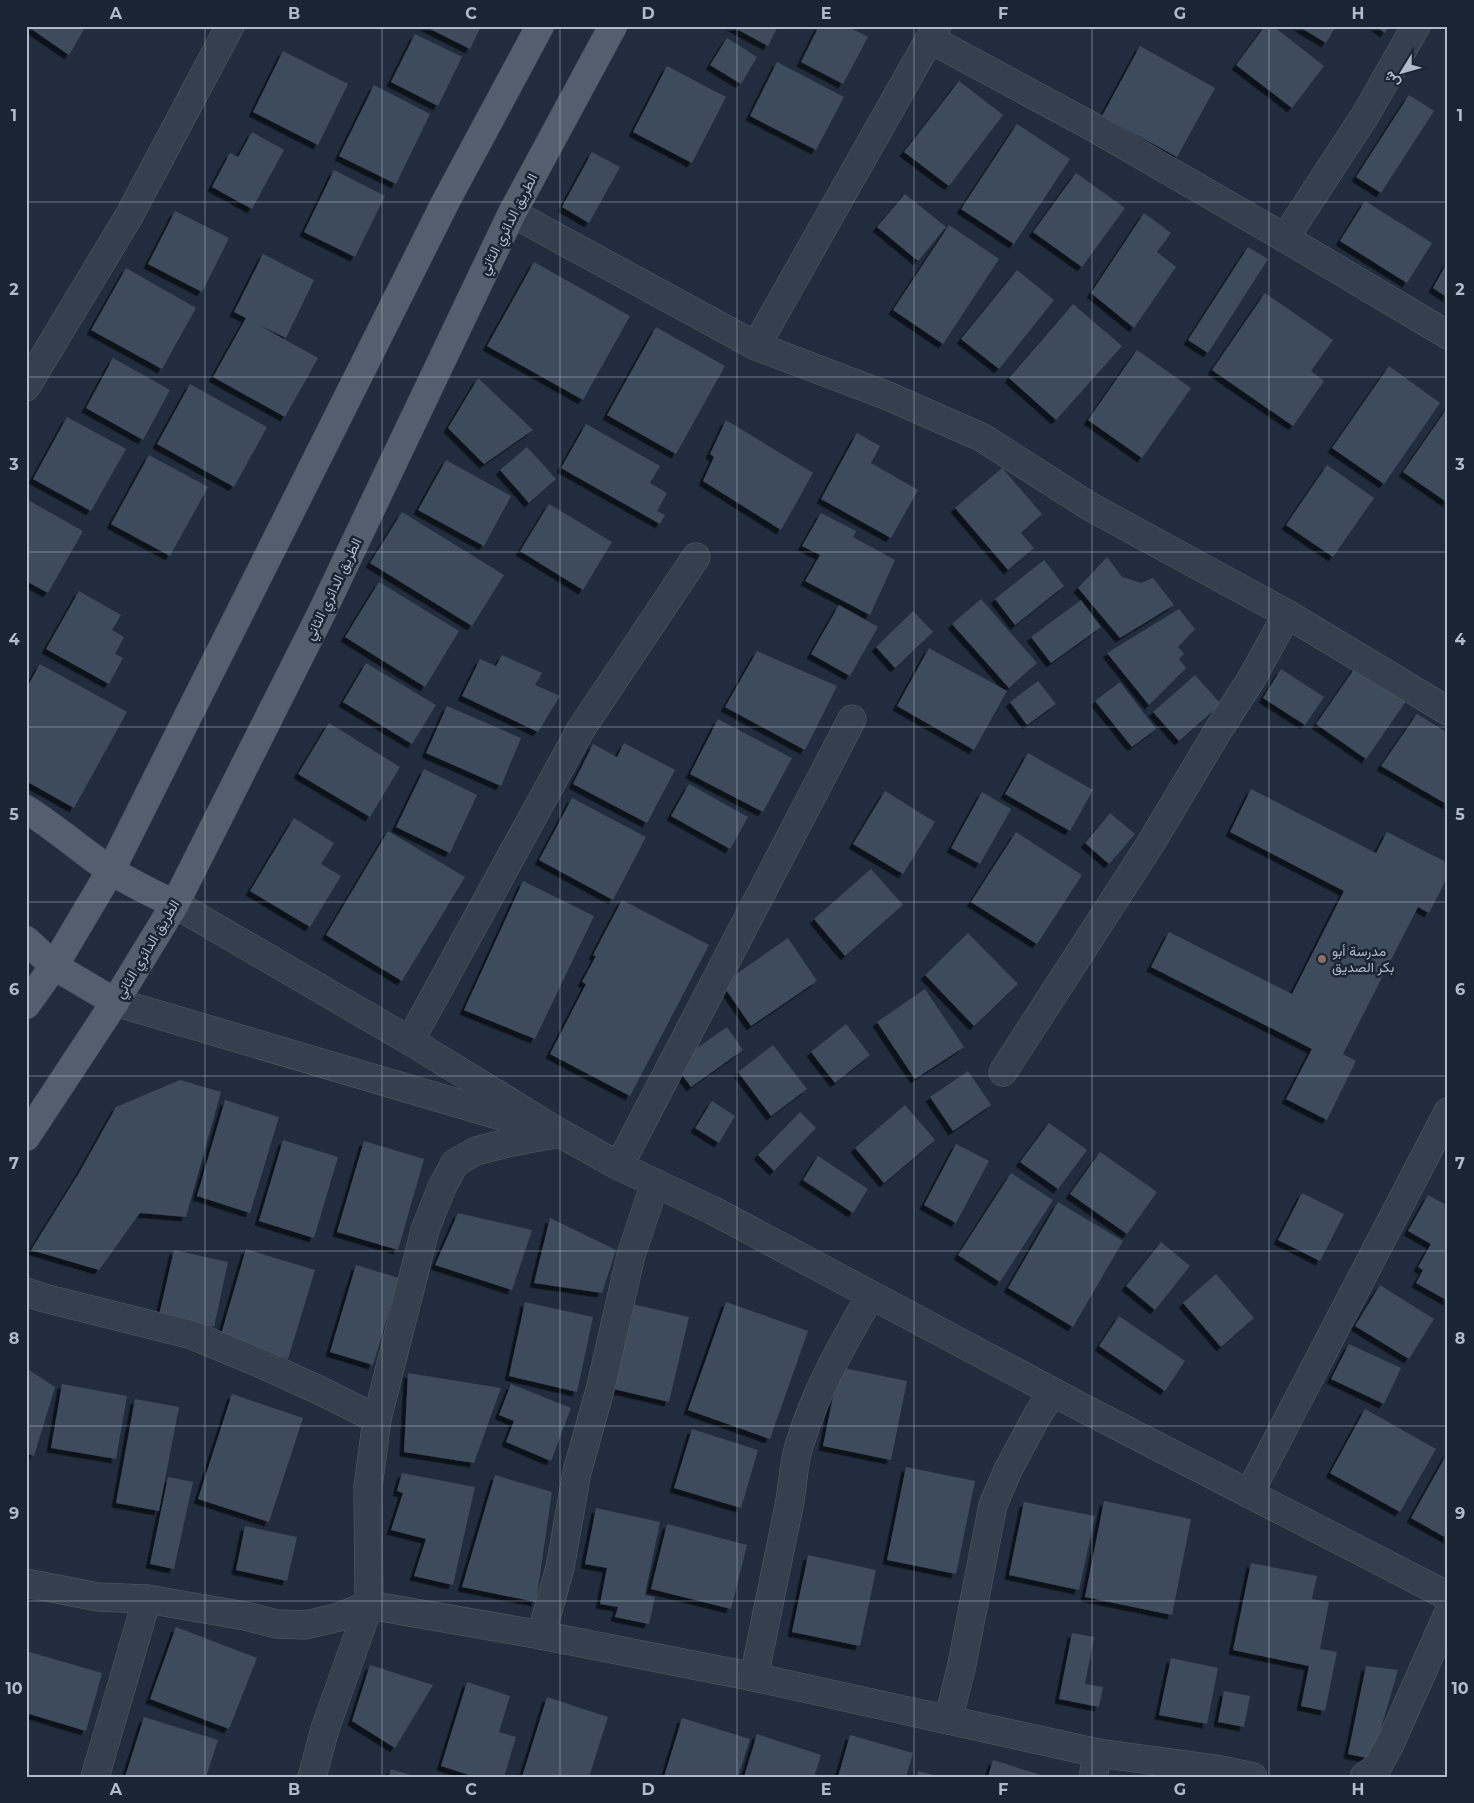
<svg xmlns="http://www.w3.org/2000/svg" width="1474" height="1803" font-family="Montserrat,Vazirmatn,sans-serif">
  <defs>
    <filter id="shadow"><feDropShadow dx="-4.5" dy="4.5" stdDeviation="0" flood-color="#0009"/></filter>
  </defs>
  <rect width="100%" height="100%" fill="#212d3e"/>
  <!-- building -->
  <g fill="#3d4b5d" filter="url(#shadow)">
    <polygon points="27,26 86,26 69,55"/>
    <polygon points="424,26 481,26 470,49"/>
    <polygon points="731,26 778,26 768,46"/>
    <polygon points="819,26 847,26 868,37 843,84 801,62"/>
    <polygon points="1265,26 1273,26 1324,66 1292,108 1236,65"/>
    <polygon points="1298,26 1336,26 1326,43"/>
    <polygon points="1375,26 1389,26 1385,33"/>
    <polygon points="415,34 462,57 438,106 391,82"/>
    <polygon points="727,38 757,57 741,84 710,65"/>
    <polygon points="1140,46 1215,88 1177,157 1102,116"/>
    <polygon points="283,51 348,84 318,145 253,112"/>
    <polygon points="777,62 844,97 816,150 750,116"/>
    <polygon points="667,66 726,97 692,163 633,132"/>
    <polygon points="959,81 1003,115 949,186 904,152"/>
    <polygon points="374,85 430,114 396,184 339,156"/>
    <polygon points="1409,95 1434,111 1381,193 1356,177"/>
    <polygon points="1017,124 1070,159 1014,244 961,209"/>
    <polygon points="252,132 284,150 252,209 212,187 230,153 238,157"/>
    <polygon points="592,152 620,167 589,223 562,207"/>
    <polygon points="334,170 385,196 355,257 304,232"/>
    <polygon points="1076,173 1125,208 1082,267 1033,232"/>
    <polygon points="905,194 946,227 918,261 877,227"/>
    <polygon points="1365,201 1432,243 1407,283 1340,241"/>
    <polygon points="175,211 229,238 202,292 148,264"/>
    <polygon points="1144,213 1171,233 1157,252 1176,267 1134,328 1091,293"/>
    <polygon points="949,225 999,259 943,344 893,310"/>
    <polygon points="1248,247 1268,259 1208,353 1188,340"/>
    <polygon points="263,254 314,280 286,338 257,324 318,358 285,417 213,377 246,318 234,312"/>
    <polygon points="1448,261 1448,298 1433,288"/>
    <polygon points="534,262 630,316 583,400 487,346"/>
    <polygon points="126,268 196,308 162,369 91,330"/>
    <polygon points="1017,270 1054,300 999,369 961,339"/>
    <polygon points="1265,293 1333,340 1311,371 1324,381 1293,426 1212,370"/>
    <polygon points="1073,304 1122,346 1056,420 1009,378"/>
    <polygon points="656,327 725,366 676,454 607,415"/>
    <polygon points="1137,350 1191,388 1142,458 1088,420"/>
    <polygon points="113,358 170,390 143,440 86,408"/>
    <polygon points="1389,366 1440,403 1384,484 1332,448"/>
    <polygon points="478,378 533,430 484,464 448,428"/>
    <polygon points="190,384 267,427 234,487 157,444"/>
    <polygon points="1448,407 1448,503 1403,472"/>
    <polygon points="67,417 126,449 91,511 33,479"/>
    <polygon points="726,420 813,473 781,530 703,481 714,457 710,454"/>
    <polygon points="586,424 660,466 650,483 667,493 657,511 665,515 660,524 561,468"/>
    <polygon points="857,433 880,446 871,463 918,490 891,538 821,499"/>
    <polygon points="527,447 556,479 529,503 500,470"/>
    <polygon points="149,455 208,487 170,556 111,524"/>
    <polygon points="446,460 511,496 484,546 418,510"/>
    <polygon points="1327,465 1374,498 1333,557 1286,525"/>
    <polygon points="1002,468 1042,514 1021,533 1034,548 1008,570 955,508"/>
    <polygon points="26,499 83,531 48,593 26,581"/>
    <polygon points="549,504 612,542 583,590 520,551"/>
    <polygon points="402,512 504,575 472,626 370,563"/>
    <polygon points="821,513 856,531 853,537 895,560 870,615 805,581 820,555 802,546"/>
    <polygon points="1107,557 1122,577 1141,583 1153,578 1174,605 1120,638 1078,588"/>
    <polygon points="1044,560 1064,586 1015,625 995,599"/>
    <polygon points="379,582 459,631 425,687 345,637"/>
    <polygon points="79,591 121,615 112,630 124,637 115,654 123,658 109,684 46,649"/>
    <polygon points="981,599 1037,663 1009,688 952,624"/>
    <polygon points="1081,600 1101,627 1051,663 1031,637"/>
    <polygon points="839,605 878,627 850,676 811,654"/>
    <polygon points="1179,609 1195,629 1178,647 1184,654 1179,659 1186,668 1149,705 1107,653"/>
    <polygon points="913,611 933,632 895,668 876,647"/>
    <polygon points="929,648 1007,691 974,750 897,706"/>
    <polygon points="757,651 837,686 805,750 725,707"/>
    <polygon points="502,655 542,673 535,685 560,696 538,732 462,696 480,659 496,666"/>
    <polygon points="366,663 436,705 412,744 343,702"/>
    <polygon points="40,664 127,712 74,808 26,781 26,689"/>
    <polygon points="1357,665 1407,700 1366,759 1316,724"/>
    <polygon points="1281,669 1324,697 1305,725 1263,698"/>
    <polygon points="1195,675 1221,704 1179,741 1153,712"/>
    <polygon points="1038,681 1056,704 1027,725 1010,702"/>
    <polygon points="1120,682 1156,729 1132,747 1095,701"/>
    <polygon points="447,706 521,738 501,786 426,753"/>
    <polygon points="1417,714 1448,733 1448,805 1381,766"/>
    <polygon points="718,719 792,758 763,812 690,774"/>
    <polygon points="329,723 400,767 370,817 298,774"/>
    <polygon points="624,743 675,770 647,823 573,784 593,744 617,757"/>
    <polygon points="1028,753 1093,790 1070,831 1005,794"/>
    <polygon points="424,769 477,795 450,853 396,827"/>
    <polygon points="689,784 748,817 730,849 671,816"/>
    <polygon points="1251,789 1376,853 1387,832 1448,863 1448,876 1429,913 1418,907 1343,1054 1356,1061 1327,1120 1286,1099 1312,1049 1151,967 1169,932 1292,994 1344,891 1230,832"/>
    <polygon points="885,791 935,822 903,874 853,844"/>
    <polygon points="982,792 1011,809 980,864 951,848"/>
    <polygon points="572,798 646,837 613,900 539,860"/>
    <polygon points="1110,813 1135,834 1109,864 1085,843"/>
    <polygon points="294,818 334,843 321,864 341,876 310,927 250,891"/>
    <polygon points="388,831 465,877 402,981 326,935"/>
    <polygon points="1016,832 1082,875 1037,944 971,902"/>
    <polygon points="871,869 903,905 845,956 814,919"/>
    <polygon points="523,881 594,916 535,1039 464,1010"/>
    <polygon points="622,900 709,945 630,1096 550,1054 586,984 582,982 596,956 593,955"/>
    <polygon points="968,933 1018,984 974,1026 925,975"/>
    <polygon points="788,938 817,981 751,1026 722,984"/>
    <polygon points="925,989 964,1047 915,1079 877,1022"/>
    <polygon points="846,1024 870,1055 835,1083 811,1052"/>
    <polygon points="727,1027 743,1050 691,1087 674,1064"/>
    <polygon points="773,1045 807,1089 771,1116 738,1072"/>
    <polygon points="968,1071 991,1105 953,1131 930,1097"/>
    <polygon points="180,1080 221,1092 186,1217 140,1213 99,1270 31,1250 79,1173 116,1107"/>
    <polygon points="225,1100 279,1117 250,1213 197,1196"/>
    <polygon points="712,1101 735,1116 719,1143 695,1128"/>
    <polygon points="905,1105 935,1140 884,1183 855,1148"/>
    <polygon points="800,1112 816,1128 774,1171 758,1155"/>
    <polygon points="1049,1123 1087,1150 1058,1189 1020,1162"/>
    <polygon points="283,1140 338,1157 314,1238 259,1221"/>
    <polygon points="364,1141 424,1159 398,1250 337,1232"/>
    <polygon points="956,1144 989,1161 956,1223 924,1205"/>
    <polygon points="1100,1152 1157,1192 1127,1234 1070,1194"/>
    <polygon points="818,1156 868,1189 853,1213 803,1180"/>
    <polygon points="1011,1173 1053,1200 1000,1282 958,1255"/>
    <polygon points="1302,1193 1344,1214 1320,1261 1278,1240"/>
    <polygon points="1428,1195 1448,1206 1448,1301 1416,1283 1423,1270 1418,1267 1431,1244 1408,1231"/>
    <polygon points="1058,1202 1123,1241 1073,1327 1008,1288"/>
    <polygon points="458,1213 532,1230 512,1290 435,1265"/>
    <polygon points="550,1218 616,1250 602,1293 534,1283"/>
    <polygon points="1161,1242 1190,1266 1155,1310 1126,1286"/>
    <polygon points="246,1249 315,1270 288,1359 220,1338"/>
    <polygon points="174,1250 228,1262 214,1327 159,1315"/>
    <polygon points="356,1265 399,1278 373,1365 330,1352"/>
    <polygon points="1216,1274 1254,1318 1221,1347 1183,1303"/>
    <polygon points="1380,1285 1434,1319 1409,1359 1355,1326"/>
    <polygon points="525,1302 593,1317 577,1392 509,1376"/>
    <polygon points="726,1302 808,1331 770,1439 688,1410"/>
    <polygon points="628,1303 689,1317 669,1402 609,1388"/>
    <polygon points="1119,1316 1185,1361 1165,1391 1099,1346"/>
    <polygon points="1349,1344 1401,1368 1384,1404 1331,1379"/>
    <polygon points="839,1367 907,1381 891,1460 823,1446"/>
    <polygon points="26,1368 55,1387 34,1456 26,1453"/>
    <polygon points="408,1373 501,1388 474,1463 404,1452"/>
    <polygon points="62,1384 127,1396 116,1459 51,1448"/>
    <polygon points="511,1384 571,1408 551,1461 506,1442 514,1421 499,1415"/>
    <polygon points="232,1394 303,1418 269,1522 198,1499"/>
    <polygon points="135,1399 179,1407 159,1511 116,1503"/>
    <polygon points="1365,1409 1436,1449 1400,1512 1330,1473"/>
    <polygon points="692,1429 758,1450 741,1508 674,1488"/>
    <polygon points="1448,1452 1448,1539 1411,1518"/>
    <polygon points="906,1467 975,1481 956,1574 887,1560"/>
    <polygon points="402,1473 475,1487 453,1585 414,1576 426,1539 391,1530 403,1493 397,1491"/>
    <polygon points="495,1475 552,1492 536,1602 462,1587"/>
    <polygon points="168,1477 193,1482 174,1569 150,1564"/>
    <polygon points="1104,1501 1191,1519 1172,1615 1085,1597"/>
    <polygon points="1024,1502 1095,1516 1079,1590 1009,1575"/>
    <polygon points="596,1508 660,1522 645,1595 655,1597 649,1624 615,1617 618,1607 600,1604 607,1568 585,1564"/>
    <polygon points="667,1524 747,1545 731,1609 651,1589"/>
    <polygon points="245,1526 297,1537 287,1581 236,1570"/>
    <polygon points="808,1555 876,1570 860,1646 792,1632"/>
    <polygon points="1251,1563 1317,1576 1312,1599 1329,1602 1320,1649 1337,1652 1325,1711 1301,1706 1309,1666 1233,1650"/>
    <polygon points="176,1627 257,1658 229,1729 150,1699"/>
    <polygon points="1072,1633 1094,1637 1085,1684 1103,1687 1099,1707 1059,1699"/>
    <polygon points="26,1651 102,1673 86,1731 26,1713"/>
    <polygon points="1171,1658 1218,1668 1207,1724 1159,1715"/>
    <polygon points="370,1665 433,1685 395,1748 352,1721"/>
    <polygon points="1366,1666 1398,1670 1372,1759 1348,1754"/>
    <polygon points="467,1682 510,1696 499,1732 516,1737 504,1777 475,1777 441,1766"/>
    <polygon points="1224,1691 1250,1696 1244,1727 1218,1722"/>
    <polygon points="547,1697 608,1717 589,1777 522,1777"/>
    <polygon points="144,1717 218,1740 206,1777 125,1777"/>
    <polygon points="682,1718 750,1739 738,1777 664,1777"/>
    <polygon points="757,1734 821,1755 814,1777 744,1777"/>
    <polygon points="850,1735 913,1753 906,1777 838,1777"/>
    <polygon points="993,1760 1044,1776 1044,1777 988,1777"/>
    <polygon points="391,1769 413,1776 413,1777 389,1777"/>
    <polygon points="918,1771 938,1776 937,1777 917,1777"/>
  </g>
  <g fill="none" stroke-linecap="round" stroke-linejoin="round">
    <defs>
      <g id="street">
        <polyline points="930,39 1093,127 1285,238 1448,335"/>
        <polyline points="512,213 756,346 888,396 983,438 1089,506 1287,614 1448,711"/>
        <polyline points="1285,238 1366,114 1416,26"/>
        <polyline points="756,346 937,26"/>
        <polyline points="26,387 129,216 230,26"/>
        <polyline points="175,904 410,1041 560,1133 619,1166 712,1210 1081,1407 1448,1596"/>
        <polyline points="115,1002 525,1123"/>
        <polyline points="410,1041 581,729 696,557"/>
        <polyline points="1003,1072 1151,843 1219,729 1252,678 1287,614"/>
        <polyline points="619,1166 852,719"/>
        <polyline points="26,1292 44,1298 192,1335 262,1364 323,1392 377,1419"/>
        <polyline points="1249,1494 1448,1112"/>
        <polyline points="26,1583 98,1597 147,1599 245,1616 277,1624 306,1625 339,1617 369,1605 541,1635 754,1677 1098,1753 1216,1769 1253,1777"/>
        <polyline points="541,1635 560,1568 577,1472 600,1390 631,1255 655,1183"/>
        <path d="M754,1677C766,1620 777,1563 789,1506C793,1486 793,1465 799,1446C815,1392 843,1343 871,1295"/>
        <polyline points="948,1720 961,1669 993,1505 1008,1470 1038,1414 1053,1392"/>
        <polyline points="95,1777 147,1599"/>
        <polyline points="312,1777 325,1729 369,1605 368,1487 377,1419 425,1230 442,1187 455,1163 476,1151 507,1143 560,1133"/>
        <polyline points="1093,1777 1098,1753"/>
        <polyline points="1364,1777 1378,1766 1390,1744 1448,1614"/>
      </g>
      <g id="primary">
        <path d="M26,809C56,828 82,851 110,870C131,883 153,894 175,904"/>
        <polyline points="26,940 54,966 115,1002"/>
        <polyline points="26,1005 54,966 111,870 446,201 540,26"/>
        <polyline points="26,1137 115,1002 175,904 321,614 512,213 613,26"/>
      </g>
    </defs>
    <!-- street casing -->
    <use href="#street" stroke="#535d6c" stroke-width="29"/>
    <!-- primary casing -->
    <use href="#primary" stroke="#3e4857" stroke-width="29"/>
    <!-- street -->
    <use href="#street" stroke="#353f4e" stroke-width="28"/>
    <!-- primary -->
    <use href="#primary" stroke="#535e6e" stroke-width="28"/>
  </g>
  <!-- grid -->
  <path fill="none" stroke="#b1bac9" stroke-width="1" stroke-opacity="0.55" d="M205,26V1777M382,26V1777M560,26V1777M737,26V1777M914,26V1777M1092,26V1777M1269,26V1777M26,202H1448M26,377H1448M26,552H1448M26,727H1448M26,902H1448M26,1076H1448M26,1251H1448M26,1426H1448M26,1601H1448"/>
  <!-- markers -->
  <circle fill="#8d6e63" stroke="#1a2433" stroke-width="2" cx="1322" cy="959" r="5"/>
  <g text-anchor="middle" stroke-width="5" stroke-linejoin="round" paint-order="stroke">
    <!-- street labels -->
    <g font-size="14" fill="#b1bac9" stroke="#1a2433">
      <text transform="translate(508 224) rotate(-63)" y="5">الطريق الدائري الثاني</text>
      <text transform="translate(333 589) rotate(-64)" y="5">الطريق الدائري الثاني</text>
      <text transform="translate(147 949) rotate(-59)" y="5">الطريق الدائري الثاني</text>
    </g>
    <!-- poi labels -->
    <g font-size="14" fill="#b1bac9" stroke="#1a2433" text-anchor="start">
      <text x="1332" y="956">مدرسة أبو<tspan x="1332" dy="16">بكر الصديق</tspan></text>
    </g>
  </g>
  <!-- border -->
  <rect width="1474" height="1803" fill="none" stroke="#1a2433" stroke-width="55"/>
  <!-- north arrow -->
  <g transform="translate(1402 72) rotate(233)" stroke="#1a2433" stroke-width="4" paint-order="stroke">
  <path d="M0-4L9 19L0 12L-9 19Z" fill="#b1bac9"/>
  <text y="-8" font-size="14" font-weight="bold" text-anchor="middle" fill="#b1bac9">ش</text>
  </g>
  <rect x="28" y="28" width="1418" height="1748" fill="none" stroke="#b1bac9" stroke-width="2"/>
  <g font-size="16" text-anchor="middle" font-weight="bold" fill="#b1bac9">
    <text x="116" y="19">A</text>
    <text x="294" y="19">B</text>
    <text x="471" y="19">C</text>
    <text x="648" y="19">D</text>
    <text x="826" y="19">E</text>
    <text x="1003" y="19">F</text>
    <text x="1180" y="19">G</text>
    <text x="1358" y="19">H</text>
    <text x="14" y="121">1</text>
    <text x="1460" y="121">1</text>
    <text x="14" y="295">2</text>
    <text x="1460" y="295">2</text>
    <text x="14" y="470">3</text>
    <text x="1460" y="470">3</text>
    <text x="14" y="645">4</text>
    <text x="1460" y="645">4</text>
    <text x="14" y="820">5</text>
    <text x="1460" y="820">5</text>
    <text x="14" y="995">6</text>
    <text x="1460" y="995">6</text>
    <text x="14" y="1169">7</text>
    <text x="1460" y="1169">7</text>
    <text x="14" y="1344">8</text>
    <text x="1460" y="1344">8</text>
    <text x="14" y="1519">9</text>
    <text x="1460" y="1519">9</text>
    <text x="14" y="1694">10</text>
    <text x="1460" y="1694">10</text>
    <text x="116" y="1795">A</text>
    <text x="294" y="1795">B</text>
    <text x="471" y="1795">C</text>
    <text x="648" y="1795">D</text>
    <text x="826" y="1795">E</text>
    <text x="1003" y="1795">F</text>
    <text x="1180" y="1795">G</text>
    <text x="1358" y="1795">H</text>
  </g>
</svg>
